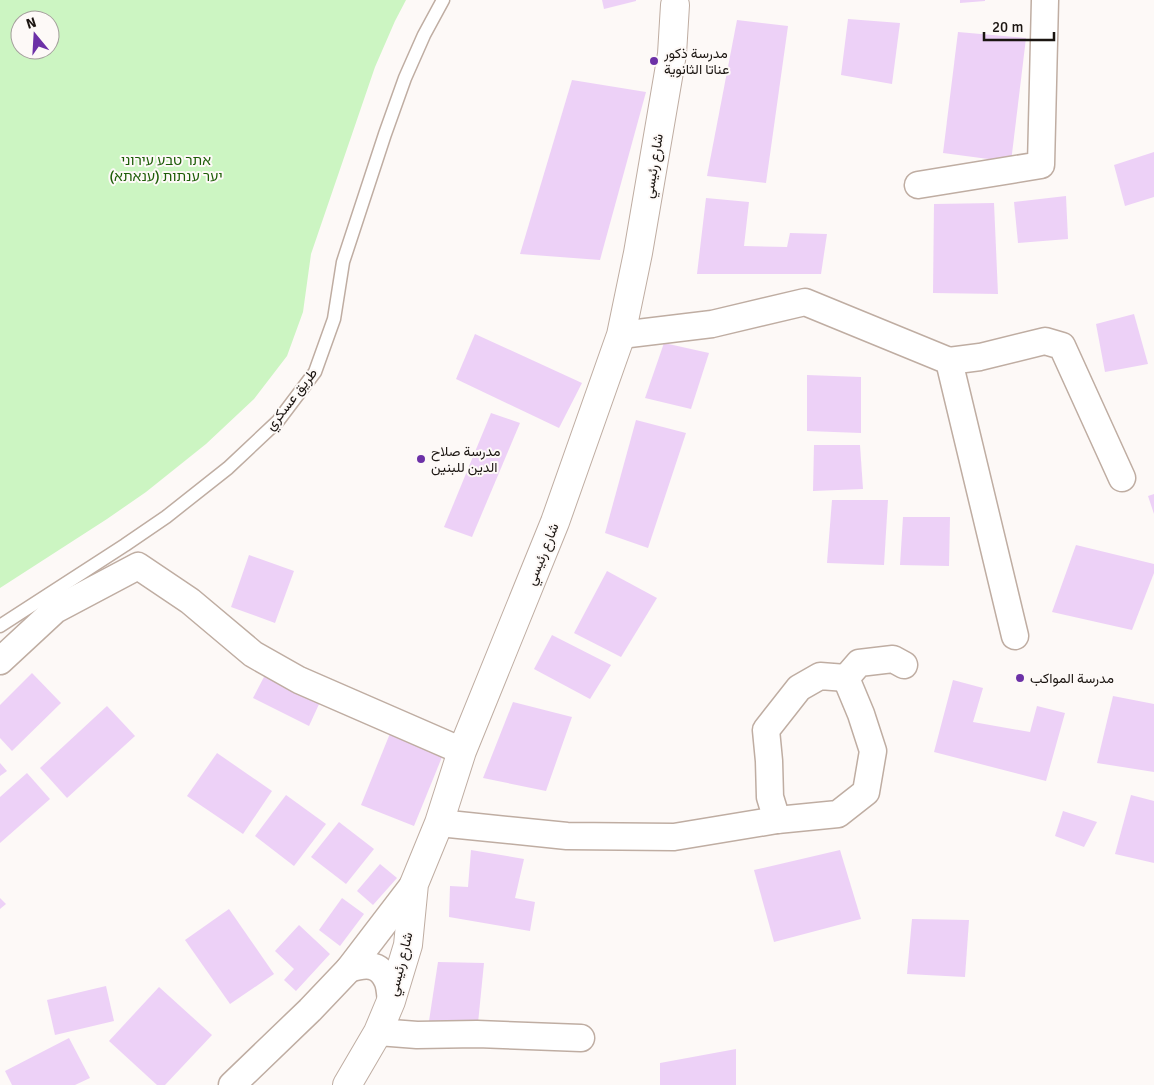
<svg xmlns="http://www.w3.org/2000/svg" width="1154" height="1085" font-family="Signika,Vazirmatn,'Noto Sans Hebrew',sans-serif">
  <rect width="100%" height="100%" fill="#fdf9f7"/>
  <!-- green -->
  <path fill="#ccf5c2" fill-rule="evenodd" d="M0,0H406L395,21L375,67L311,254L303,312L287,356L254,399L206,444L146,492L107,519L0,588ZM20,20H50V50H20Z"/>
  <!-- building -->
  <g fill="#edd1f7">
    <polygon points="602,0 636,0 636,1 604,9"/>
    <polygon points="960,0 985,0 985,1 960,3"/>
    <polygon points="848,19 900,23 892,84 841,75"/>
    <polygon points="737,20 788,26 766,183 707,176"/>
    <polygon points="958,32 1026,38 1011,162 943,153"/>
    <polygon points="572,80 646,92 600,260 520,254"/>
    <polygon points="1154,152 1154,197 1125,206 1114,165"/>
    <polygon points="1066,196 1068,239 1018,243 1014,202"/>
    <polygon points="706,198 749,202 744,246 787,247 790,233 827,234 821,274 697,274"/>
    <polygon points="994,203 998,294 933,293 934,204"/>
    <polygon points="1134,314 1148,364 1105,372 1096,324"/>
    <polygon points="475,334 582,383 559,428 456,379"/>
    <polygon points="664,343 709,353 691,409 645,398"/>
    <polygon points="807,375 861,377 861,433 807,431"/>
    <polygon points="491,413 520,423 472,537 444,527"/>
    <polygon points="636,420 686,433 648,548 605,533"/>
    <polygon points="814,445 860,445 863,489 813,491"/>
    <polygon points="1154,494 1154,514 1148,496"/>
    <polygon points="832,500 888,500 884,565 827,563"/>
    <polygon points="903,517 950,517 949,566 900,565"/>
    <polygon points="1076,545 1154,564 1154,573 1132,630 1052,612"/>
    <polygon points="249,555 294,571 275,623 231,607"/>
    <polygon points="607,571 657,598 621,657 574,633"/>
    <polygon points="552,635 611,665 590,699 534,669"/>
    <polygon points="32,673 61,703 12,751 0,738 0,705"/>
    <polygon points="265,675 320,702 309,726 253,698"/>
    <polygon points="953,680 983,688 973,722 1030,732 1037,706 1065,713 1046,781 934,752"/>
    <polygon points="1113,696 1154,704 1154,772 1097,763"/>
    <polygon points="513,702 572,717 546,791 483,778"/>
    <polygon points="107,706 135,736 67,798 40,768"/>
    <polygon points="391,731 444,752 414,826 361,805"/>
    <polygon points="217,753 272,791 243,834 187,796"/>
    <polygon points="0,763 7,771 0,776"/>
    <polygon points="27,773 50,799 0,843 0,797"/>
    <polygon points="286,795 326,824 294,866 255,836"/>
    <polygon points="1131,795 1154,801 1154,863 1115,854"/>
    <polygon points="1063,811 1097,822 1084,847 1055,836"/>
    <polygon points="339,822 374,849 346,884 311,857"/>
    <polygon points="471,850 524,859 515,898 535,902 530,931 449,917 450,886 468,887"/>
    <polygon points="840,850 861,919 774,942 754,870"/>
    <polygon points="380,864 397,878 373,905 357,891"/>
    <polygon points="0,898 6,904 0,909"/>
    <polygon points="342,898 364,914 340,946 319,930"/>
    <polygon points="229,909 274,974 230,1004 185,940"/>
    <polygon points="912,919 969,920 965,977 907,974"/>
    <polygon points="299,925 330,954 296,991 284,980 294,969 275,951"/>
    <polygon points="438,962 484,963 478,1023 429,1021"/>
    <polygon points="106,986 114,1021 55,1035 47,1000"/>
    <polygon points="159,987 212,1035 165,1085 157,1085 109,1041"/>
    <polygon points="69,1038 90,1078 75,1085 12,1085 5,1071"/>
    <polygon points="736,1049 736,1085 660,1085 660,1063"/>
  </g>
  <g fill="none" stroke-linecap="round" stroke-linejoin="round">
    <defs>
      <polyline id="service" points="0,626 125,545 166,517 228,468 278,421 315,372 334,319 343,262 385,134 405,78 424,35 443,0"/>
      <g id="minor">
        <polyline points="918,185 1041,165 1045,0"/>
        <polyline points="621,335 712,324 805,302 949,361 1015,636"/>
        <polyline points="949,361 980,357 1045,341 1062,346 1122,478"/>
        <polyline points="0,661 55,610 138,566 190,601 253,654 299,680 462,751"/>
        <polyline points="777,820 770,797 769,761 766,730 799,688 820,676 846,678"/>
        <polyline points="439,823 567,836 674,837 777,820 838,814 866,792 873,751 861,714 846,678 859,663 893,659 904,665"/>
        <path d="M349,969C364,964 379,962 387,980C390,986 390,995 391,1001"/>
        <polyline points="378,1032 417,1035 477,1034 581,1038"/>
        <polyline points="232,1085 310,1010 349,969 414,884"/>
      </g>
      <polyline id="tertiary" points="347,1085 378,1032 391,1001 408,945 414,884 439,823 462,751 555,522 621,335 638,253 672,54 675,5"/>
    </defs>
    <!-- service casing -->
    <use href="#service" stroke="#bfada2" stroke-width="15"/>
    <!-- minor casing -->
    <use href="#minor" stroke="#bfada2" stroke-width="29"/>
    <!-- tertiary casing -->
    <use href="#tertiary" stroke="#bfada2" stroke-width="30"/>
    <!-- service -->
    <use href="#service" stroke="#fff" stroke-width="12"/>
    <!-- minor -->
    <use href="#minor" stroke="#fff" stroke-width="26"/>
    <!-- tertiary -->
    <use href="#tertiary" stroke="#fff" stroke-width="28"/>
  </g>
  <!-- markers -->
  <g fill="#6c31a7" stroke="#fdf9f7" stroke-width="2">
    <circle cx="654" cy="61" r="5"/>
    <circle cx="421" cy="459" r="5"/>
    <circle cx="1020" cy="678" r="5"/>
  </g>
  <g text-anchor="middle" stroke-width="4" stroke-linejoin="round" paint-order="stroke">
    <!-- poi labels -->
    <g font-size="14" fill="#1b1511" stroke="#fdf9f7" text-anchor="start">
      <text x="664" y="58">مدرسة ذكور<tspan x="664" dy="16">عناتا الثانوية</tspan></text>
      <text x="431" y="456">مدرسة صلاح<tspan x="431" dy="16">الدين للبنين</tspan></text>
      <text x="1030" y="683">مدرسة المواكب</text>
    </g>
    <!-- park labels -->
    <g font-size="14" fill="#1d5d07" stroke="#fdf9f7">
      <text x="166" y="165">אתר טבע עירוני<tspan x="166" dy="16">יער ענתות (ענאתא)</tspan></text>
    </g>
    <!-- street labels -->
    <g font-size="14" fill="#1b1511" stroke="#fdf9f7">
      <text transform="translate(653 166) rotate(-81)" y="5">شارع رئيسي</text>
      <text transform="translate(291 399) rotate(-52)" y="5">طريق عسكري</text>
      <text transform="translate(542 554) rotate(-68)" y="5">شارع رئيسي</text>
      <text transform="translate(400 964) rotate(-76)" y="5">شارع رئيسي</text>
    </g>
  </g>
  <!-- north arrow -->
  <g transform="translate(35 35) rotate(342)"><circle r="24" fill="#fdf9f7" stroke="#a39e9b"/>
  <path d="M0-4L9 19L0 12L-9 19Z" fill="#6c31a7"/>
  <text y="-8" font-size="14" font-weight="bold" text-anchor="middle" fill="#1b1511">N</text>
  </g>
  <!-- scale -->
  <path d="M984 32v8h70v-8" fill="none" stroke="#1b1511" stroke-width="2.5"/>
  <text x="992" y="32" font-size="15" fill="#1b1511" stroke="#fdf9f7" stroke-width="4" paint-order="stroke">20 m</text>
</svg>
